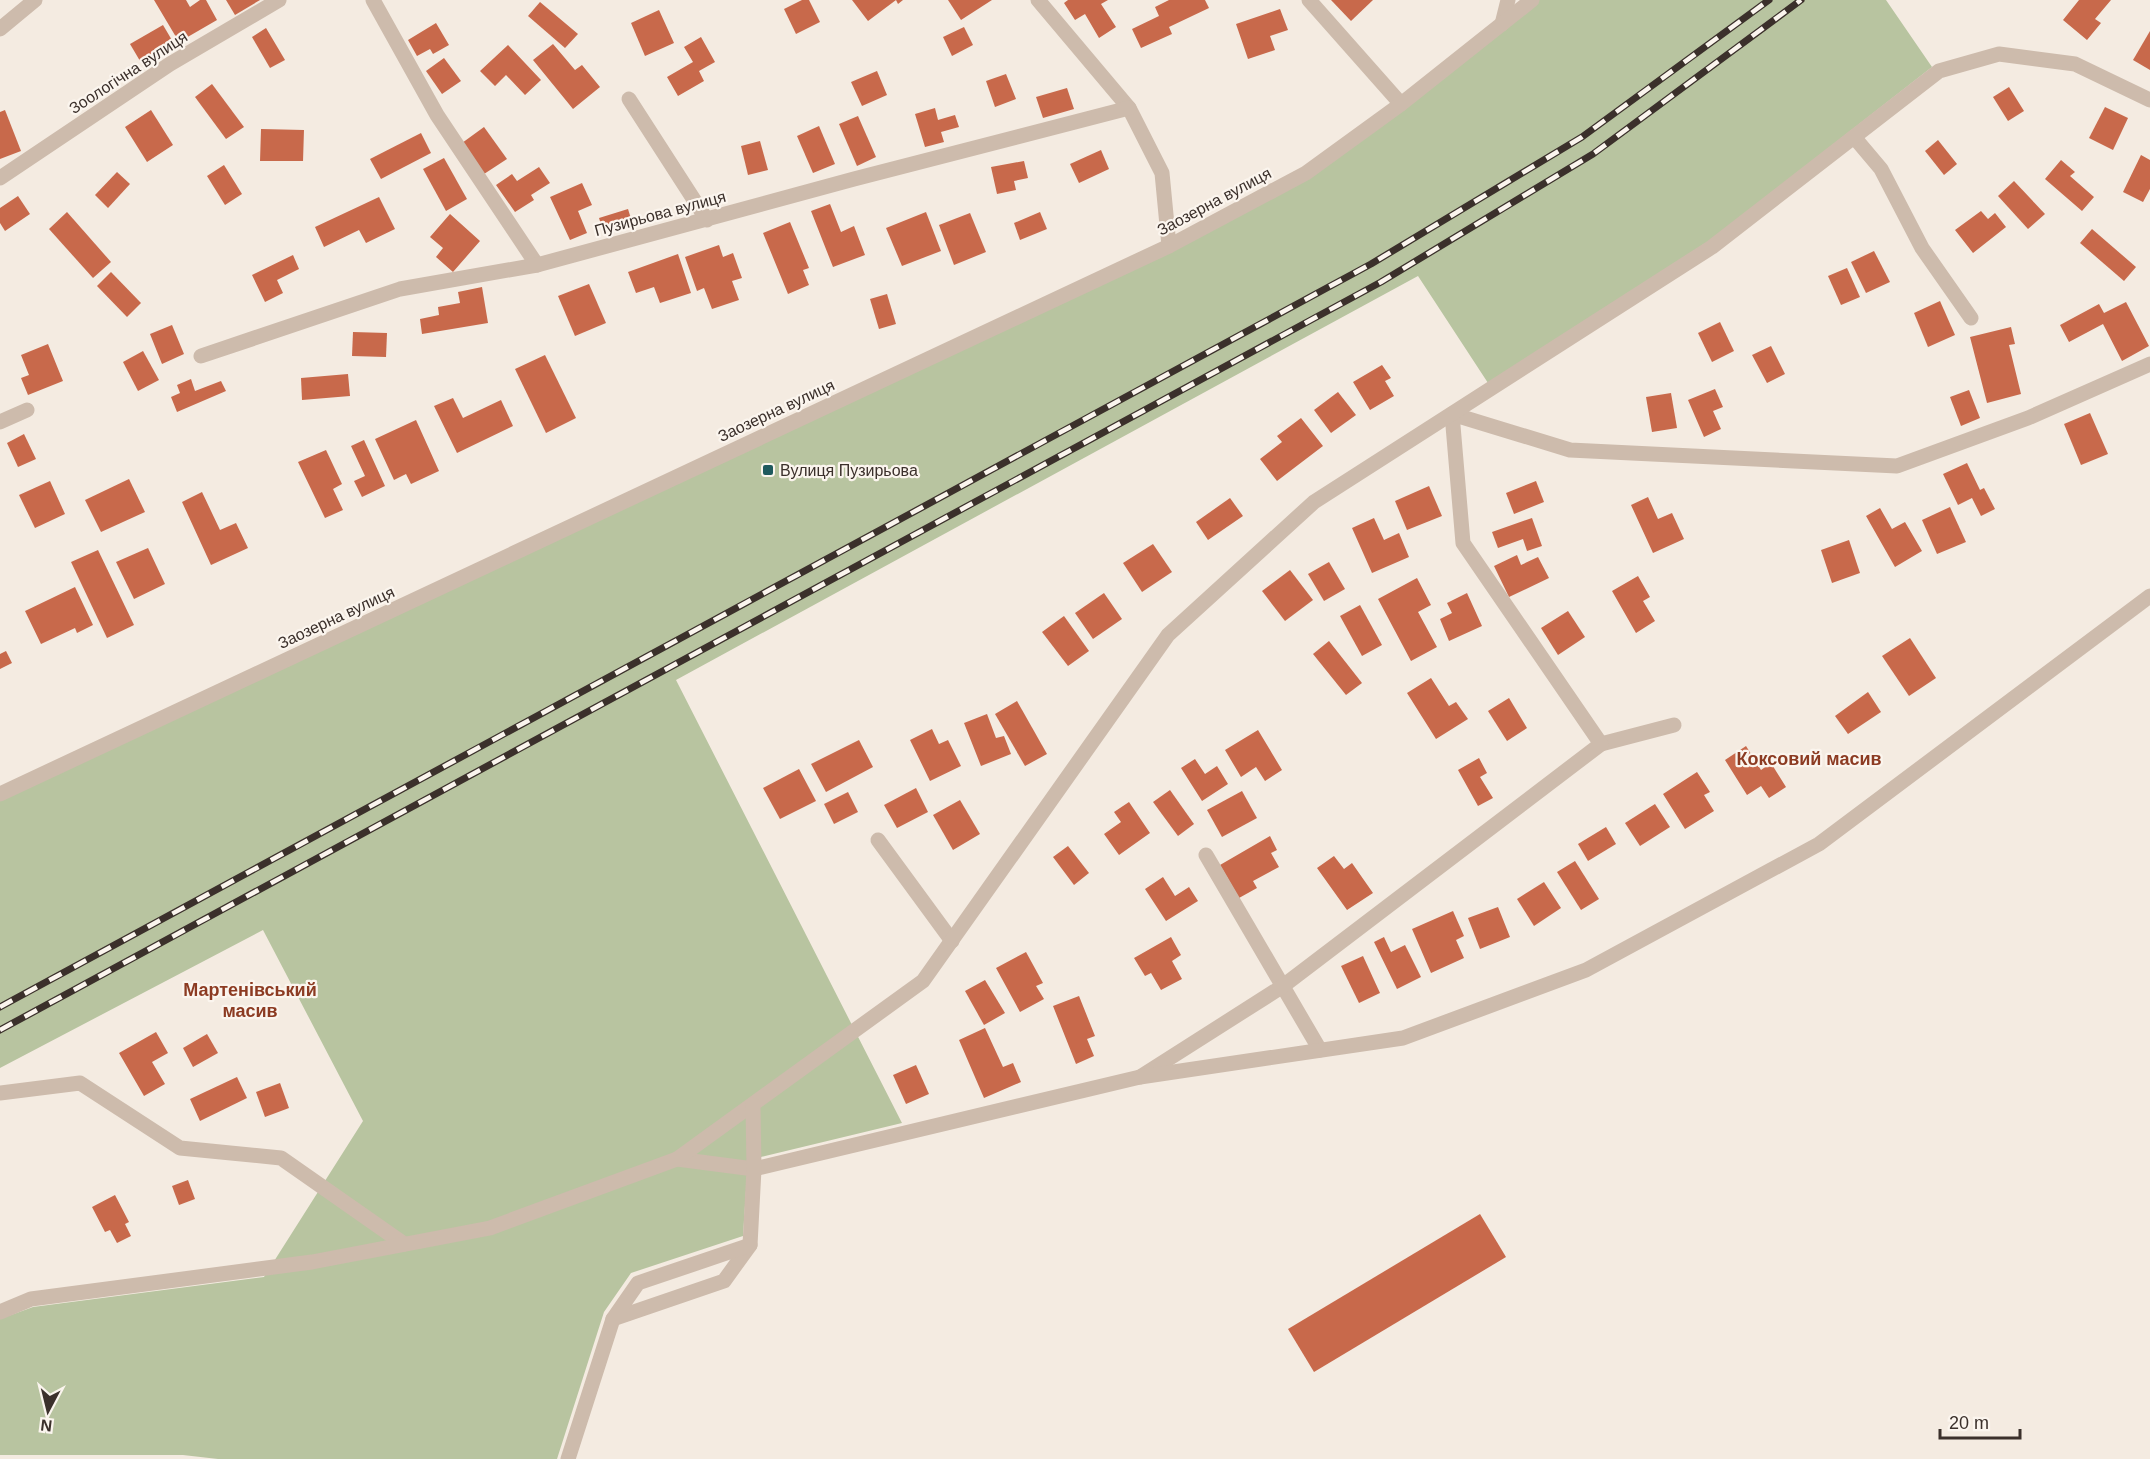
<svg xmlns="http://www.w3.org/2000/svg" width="2150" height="1459" font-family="Helvetica,sans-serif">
  <rect width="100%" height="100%" fill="#f4ebe1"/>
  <!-- green -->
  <polygon fill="#b8c4a0" points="1532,0 1886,0 1932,67 1712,239 1488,383 1418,276 676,680 902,1123 748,1160 743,1236 631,1273 604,1312 557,1459 218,1459 183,1455 0,1455 0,1319 33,1307 264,1277 363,1121 263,930 0,1068 0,794 1307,173"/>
  <!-- building -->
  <g fill="#c8694b">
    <polygon points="154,0 186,0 190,7 200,0 206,0 217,20 179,42"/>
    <polygon points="226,0 260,0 235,15"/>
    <polygon points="802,0 809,0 820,22 796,34 784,9"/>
    <polygon points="852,0 903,0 898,4 896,0 868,21"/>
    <polygon points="948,0 992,0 961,20"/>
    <polygon points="1068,0 1108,0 1101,4 1116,27 1099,38 1085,14 1075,20 1064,3"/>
    <polygon points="1169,0 1205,0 1209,8 1169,27 1172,34 1141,48 1132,29 1159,16 1155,7"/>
    <polygon points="1331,0 1373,0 1351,21"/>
    <polygon points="2079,0 2111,0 2095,19 2101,23 2087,40 2063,20"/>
    <polygon points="540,2 578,34 565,48 528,16"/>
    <polygon points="1280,9 1288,30 1270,36 1275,50 1248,59 1236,24"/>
    <polygon points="659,10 674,43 645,56 631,23"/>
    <polygon points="436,23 449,45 433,54 430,49 417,56 408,40"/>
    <polygon points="163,25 176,47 143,66 130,44"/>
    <polygon points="964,27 973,45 952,56 943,37"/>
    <polygon points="266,28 285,60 270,68 252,37"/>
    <polygon points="2150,31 2150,70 2133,60"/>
    <polygon points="701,37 715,62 699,71 704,81 678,96 667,77 693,62 684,47"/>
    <polygon points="553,44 575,70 582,65 600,87 573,109 533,60"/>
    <polygon points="508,45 541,80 525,95 506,75 495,86 480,71"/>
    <polygon points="444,58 461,81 442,94 426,71"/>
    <polygon points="877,71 887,95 862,106 851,82"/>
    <polygon points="1006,74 1016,99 995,107 986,81"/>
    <polygon points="212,84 244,127 226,139 195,97"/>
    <polygon points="2009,87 2024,111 2008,121 1993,97"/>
    <polygon points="1067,88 1074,109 1043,118 1036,97"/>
    <polygon points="2105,107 2128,118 2113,150 2089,138"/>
    <polygon points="935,108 938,120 955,115 959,127 941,132 944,142 925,147 915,114"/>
    <polygon points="5,110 21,151 0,159 0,112"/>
    <polygon points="151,110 173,145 147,162 125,127"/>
    <polygon points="858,116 876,157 857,166 839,124"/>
    <polygon points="819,126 835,164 813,173 797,136"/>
    <polygon points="484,127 507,159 484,174 462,143"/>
    <polygon points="261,129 304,130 303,161 260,161"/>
    <polygon points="421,133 431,153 381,179 370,159"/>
    <polygon points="1938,140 1957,164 1944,175 1925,151"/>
    <polygon points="760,141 768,170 748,175 741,146"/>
    <polygon points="1101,150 1109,169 1079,183 1070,164"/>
    <polygon points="2141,155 2150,160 2150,189 2143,202 2123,192"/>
    <polygon points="444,158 467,199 446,211 423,169"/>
    <polygon points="2061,160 2075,172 2070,176 2094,197 2082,211 2045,179"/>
    <polygon points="1024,161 1028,178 1014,181 1016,190 997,194 991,167"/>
    <polygon points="224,165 242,194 225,205 207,176"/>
    <polygon points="539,167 550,183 531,195 534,200 515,212 496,185 512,174 517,181"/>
    <polygon points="117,172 130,184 108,208 95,195"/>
    <polygon points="2014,181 2045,214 2028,229 1998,196"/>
    <polygon points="582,183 592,205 578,211 587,233 570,240 550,197"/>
    <polygon points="18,196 30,214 5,231 0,223 0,208"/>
    <polygon points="379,197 395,229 366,243 359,230 324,247 315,227"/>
    <polygon points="830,204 841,232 854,226 865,255 833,267 811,211"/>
    <polygon points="628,209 633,225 604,234 599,218"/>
    <polygon points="1981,211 1988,219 1995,213 2006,227 1973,253 1955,230"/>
    <polygon points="67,212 111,262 93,278 49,229"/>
    <polygon points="926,212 941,251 902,266 886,228"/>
    <polygon points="1040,212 1047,229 1020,240 1014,223"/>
    <polygon points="970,213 986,252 954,265 939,225"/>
    <polygon points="450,214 480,241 453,272 436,257 443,248 430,237"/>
    <polygon points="790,222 809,268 803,270 809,285 788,294 763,233"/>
    <polygon points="2092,229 2136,267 2124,281 2080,243"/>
    <polygon points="719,245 723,257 733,253 742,278 732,281 739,300 712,309 704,288 697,291 685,257"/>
    <polygon points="1874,251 1890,282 1866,293 1851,262"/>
    <polygon points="678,254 691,293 660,303 654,287 636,293 628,272"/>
    <polygon points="293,255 299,269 277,280 283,293 265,302 252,275"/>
    <polygon points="1847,268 1860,297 1841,305 1828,276"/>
    <polygon points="111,272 141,303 127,317 97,286"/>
    <polygon points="589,284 606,323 575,336 558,296"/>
    <polygon points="482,287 488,323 422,334 420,319 439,315 438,307 460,303 458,292"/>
    <polygon points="887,294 896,324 879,329 870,299"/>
    <polygon points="1940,301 1955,335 1928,347 1914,313"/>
    <polygon points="2126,302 2149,346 2122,361 2103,324 2069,342 2060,325 2099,304 2104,313"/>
    <polygon points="1720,322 1734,351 1712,362 1698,333"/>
    <polygon points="172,325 184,354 162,364 150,334"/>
    <polygon points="2011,327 2015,344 2009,345 2021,394 1987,403 1970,337"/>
    <polygon points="353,332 387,333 386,357 352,356"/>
    <polygon points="48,344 63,381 28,395 21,378 29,375 21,355"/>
    <polygon points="1771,346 1785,374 1767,383 1752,355"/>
    <polygon points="143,351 159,380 138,391 123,362"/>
    <polygon points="545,355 576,418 546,433 515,369"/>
    <polygon points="1382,365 1391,378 1385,381 1394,396 1370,410 1353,382"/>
    <polygon points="348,374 350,396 302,400 301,378"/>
    <polygon points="191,379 195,391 221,381 226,391 177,412 171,397 180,393 177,385"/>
    <polygon points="1715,389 1723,407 1713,411 1721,429 1704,437 1688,400"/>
    <polygon points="1969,390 1980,418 1961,426 1950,397"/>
    <polygon points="1338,392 1356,415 1331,433 1314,410"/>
    <polygon points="1671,393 1677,428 1652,432 1646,397"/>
    <polygon points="453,398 463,418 501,400 513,426 457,453 434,406"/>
    <polygon points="2090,413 2108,454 2081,465 2064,424"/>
    <polygon points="1301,418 1323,446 1277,481 1260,459 1282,442 1277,436"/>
    <polygon points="416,420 439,471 411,484 406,474 394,480 375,439"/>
    <polygon points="24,434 36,459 18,467 7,443"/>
    <polygon points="364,440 385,486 362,497 354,481 365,476 351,446"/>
    <polygon points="326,450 342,484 333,489 343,510 325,518 298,462"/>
    <polygon points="1967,463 1980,490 1984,488 1995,509 1981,516 1972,498 1958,505 1943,474"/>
    <polygon points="129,479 145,512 101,532 85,500"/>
    <polygon points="50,481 65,514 35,528 19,495"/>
    <polygon points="1536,481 1544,502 1514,514 1506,493"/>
    <polygon points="1429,486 1442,516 1407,530 1395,501"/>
    <polygon points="202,492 220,530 236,523 248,548 211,565 182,502"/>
    <polygon points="1648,497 1658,519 1672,513 1684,539 1653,553 1631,505"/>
    <polygon points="1230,498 1243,516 1208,540 1196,522"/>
    <polygon points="1950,507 1966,542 1937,554 1922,520"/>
    <polygon points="1880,508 1892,529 1905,522 1922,551 1895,567 1866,516"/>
    <polygon points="1374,518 1384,540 1399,533 1409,557 1372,573 1352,528"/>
    <polygon points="1532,518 1542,546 1527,551 1523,539 1498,548 1492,532"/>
    <polygon points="1849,540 1860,573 1832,583 1821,550"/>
    <polygon points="1153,544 1172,572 1142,592 1123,563"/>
    <polygon points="148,548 165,584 134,599 116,562"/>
    <polygon points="98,550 134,625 107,638 71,562"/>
    <polygon points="1517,555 1521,565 1538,557 1549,578 1509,597 1494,566"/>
    <polygon points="1329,562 1345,589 1324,601 1308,574"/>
    <polygon points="1290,570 1313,600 1285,621 1262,591"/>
    <polygon points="1638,576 1650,597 1643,601 1655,621 1636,633 1612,591"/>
    <polygon points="1417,578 1431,605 1418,612 1437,647 1411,661 1378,599"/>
    <polygon points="75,587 93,625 77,633 75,628 41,644 25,611"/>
    <polygon points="1104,593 1122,619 1093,639 1075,613"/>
    <polygon points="1467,593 1482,626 1449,641 1440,619 1452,613 1447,603"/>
    <polygon points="1360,605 1382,645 1362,656 1340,616"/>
    <polygon points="1568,611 1585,637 1558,655 1541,628"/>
    <polygon points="1064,616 1089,651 1068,666 1042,632"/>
    <polygon points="1910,638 1936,678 1909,696 1882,656"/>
    <polygon points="1329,641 1362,683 1346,695 1313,654"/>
    <polygon points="6,651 12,663 0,669 0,654"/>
    <polygon points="1431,678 1449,706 1456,702 1468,719 1436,739 1407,693"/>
    <polygon points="1868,692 1881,712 1848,734 1835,716"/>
    <polygon points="1509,698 1527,728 1507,741 1488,711"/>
    <polygon points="1017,701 1047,754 1025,766 995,714"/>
    <polygon points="987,714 996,738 1004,736 1011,754 981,766 964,723"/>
    <polygon points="932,729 939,744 948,740 961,766 930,781 910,740"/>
    <polygon points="1258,730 1282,770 1265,781 1256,767 1241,777 1225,750"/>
    <polygon points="859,740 873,767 826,792 811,764"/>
    <polygon points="1746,746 1761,770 1771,763 1786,787 1769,798 1761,786 1747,795 1725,760"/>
    <polygon points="1479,758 1487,773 1480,777 1493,798 1478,806 1458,770"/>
    <polygon points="1195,759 1205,774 1217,766 1228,784 1202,801 1181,768"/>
    <polygon points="799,769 816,801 780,819 763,788"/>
    <polygon points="1697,772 1710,792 1704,795 1714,811 1685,829 1663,794"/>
    <polygon points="916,788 928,812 897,828 884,805"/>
    <polygon points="1170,790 1194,824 1178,836 1153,802"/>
    <polygon points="1242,791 1257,818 1222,837 1207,810"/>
    <polygon points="848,792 858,812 834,824 824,804"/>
    <polygon points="960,800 980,834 953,850 933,815"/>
    <polygon points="1129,802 1150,833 1119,855 1104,834 1121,822 1114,812"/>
    <polygon points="1655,804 1670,827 1640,846 1625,823"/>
    <polygon points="1606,827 1616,844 1588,861 1578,844"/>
    <polygon points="1270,836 1277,850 1271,853 1279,867 1253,881 1257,888 1239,898 1220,865"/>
    <polygon points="1068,846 1089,873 1074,885 1053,857"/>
    <polygon points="1334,856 1344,869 1352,863 1373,893 1347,910 1317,868"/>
    <polygon points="1575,861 1599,899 1581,910 1557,872"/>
    <polygon points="1163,877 1175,896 1189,887 1198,901 1166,921 1145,889"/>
    <polygon points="1544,882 1561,908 1534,926 1517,899"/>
    <polygon points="1498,907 1510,937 1480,949 1468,918"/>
    <polygon points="1453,911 1464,936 1456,940 1464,958 1431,973 1412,929"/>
    <polygon points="1171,937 1181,955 1172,961 1182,979 1161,990 1151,973 1145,976 1134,958"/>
    <polygon points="1384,937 1391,952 1405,945 1421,977 1397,989 1374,942"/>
    <polygon points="1026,952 1043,983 1036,986 1044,999 1020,1012 996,968"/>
    <polygon points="1363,956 1380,993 1359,1003 1341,966"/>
    <polygon points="985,980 1005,1013 984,1025 965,991"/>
    <polygon points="1079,996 1095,1036 1087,1039 1094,1056 1076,1064 1053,1006"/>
    <polygon points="985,1028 1003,1067 1013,1063 1021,1082 984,1098 959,1040"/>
    <polygon points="156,1032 168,1053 152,1062 165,1084 144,1096 119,1053"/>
    <polygon points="207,1034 218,1053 193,1067 183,1048"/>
    <polygon points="916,1065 929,1094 906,1104 893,1075"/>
    <polygon points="237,1077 247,1098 200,1121 190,1099"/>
    <polygon points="280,1083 289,1108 265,1117 256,1092"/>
    <polygon points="188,1180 195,1199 179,1205 172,1186"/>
    <polygon points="115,1195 129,1222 125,1224 131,1236 117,1243 110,1230 105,1232 92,1207"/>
    <polygon points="1480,1214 1506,1257 1314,1372 1288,1329"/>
  </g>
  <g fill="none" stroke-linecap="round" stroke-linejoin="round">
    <!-- service -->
    <g stroke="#cdbbac" stroke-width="15">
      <polyline points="1309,0 1401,104"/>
      <polyline points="629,99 707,220"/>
      <polyline points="1854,137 1881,169 1922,248 1971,318"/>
      <polyline points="1601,744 1674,725"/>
      <polyline points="878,840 952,941"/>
      <polyline points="1206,855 1320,1050"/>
    </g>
    <!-- minor -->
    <g stroke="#cdbbac" stroke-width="15">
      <polyline points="373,0 437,115 537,265"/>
      <polyline points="1038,0 1129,108 1162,173 1169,246"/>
      <polyline points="1502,24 1508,0"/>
      <polyline points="0,29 35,0"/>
      <polyline points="0,178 170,64 279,0"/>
      <polyline points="201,356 400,289 537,265 854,179 1129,108"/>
      <polyline points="0,422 27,410"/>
      <polyline points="1140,1077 1283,986 1601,744 1463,543 1452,414 1570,450 1897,466 2028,418 2150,364"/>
      <polyline points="0,1093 80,1083 180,1148 281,1158 404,1244"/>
      <polyline points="677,1159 754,1169 1140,1077 1403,1038 1586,970 1819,844 2150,596"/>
      <polyline points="0,1312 31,1299 312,1262 490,1228 677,1159 923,981 1168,635 1314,502 1712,247 1939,71 1999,54 2075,64 2150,100"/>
      <polyline points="613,1319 724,1281 750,1245 754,1169 753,1105"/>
      <polyline points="568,1459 613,1319 638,1283 750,1245"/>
    </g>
    <!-- tertiary -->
    <polyline stroke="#cdbbac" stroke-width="15" points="0,794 1169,246 1306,173 1401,104 1532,0"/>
    <defs>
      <g id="rail">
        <polyline points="0,1007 1371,264 1582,137 1769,0"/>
        <polyline points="0,1030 1381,282 1593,154 1801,0"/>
      </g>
    </defs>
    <!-- rail casing -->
    <use href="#rail" stroke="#3b302b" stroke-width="7"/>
    <!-- rail -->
    <use href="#rail" stroke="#fbf5ee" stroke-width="4.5" stroke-dasharray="14" stroke-linecap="butt"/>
  </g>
  <!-- markers -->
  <rect fill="#1f5a5e" stroke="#fbf5ee" stroke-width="2" x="762" y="464" width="12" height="12" rx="3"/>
  <g text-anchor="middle" stroke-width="4.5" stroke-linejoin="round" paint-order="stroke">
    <!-- street labels -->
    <g font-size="16" fill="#3b302b" stroke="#fbf5ee">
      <text transform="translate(128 72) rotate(-33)" y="6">Зоологічна вулиця</text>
      <text transform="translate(1214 201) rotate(-28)" y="6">Заозерна вулиця</text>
      <text transform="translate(660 213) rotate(-15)" y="6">Пузирьова вулиця</text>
      <text transform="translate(776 410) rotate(-25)" y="6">Заозерна вулиця</text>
      <text transform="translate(336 617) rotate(-25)" y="6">Заозерна вулиця</text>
    </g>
    <!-- poi labels -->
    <g font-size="16" fill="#3b302b" stroke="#fbf5ee" text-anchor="start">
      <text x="780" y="476">Вулиця Пузирьова</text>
    </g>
    <!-- neighbourhood labels -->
    <g font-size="18" font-weight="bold" fill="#8c3b22" stroke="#fbf5ee">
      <text x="1809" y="765">Коксовий масив</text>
      <text x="250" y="996">Мартенівський<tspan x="250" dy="21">масив</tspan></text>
    </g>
  </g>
  <!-- north arrow -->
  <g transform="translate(48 1411) rotate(187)" stroke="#fbf5ee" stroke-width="4.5" paint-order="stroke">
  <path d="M0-4.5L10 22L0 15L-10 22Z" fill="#3b302b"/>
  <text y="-9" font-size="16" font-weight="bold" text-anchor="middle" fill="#3b302b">N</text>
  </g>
  <!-- scale -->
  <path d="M1940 1429v9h80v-9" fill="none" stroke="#3b302b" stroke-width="3"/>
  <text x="1949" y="1429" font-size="18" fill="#3b302b" stroke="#fbf5ee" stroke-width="4.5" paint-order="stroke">20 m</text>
</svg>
